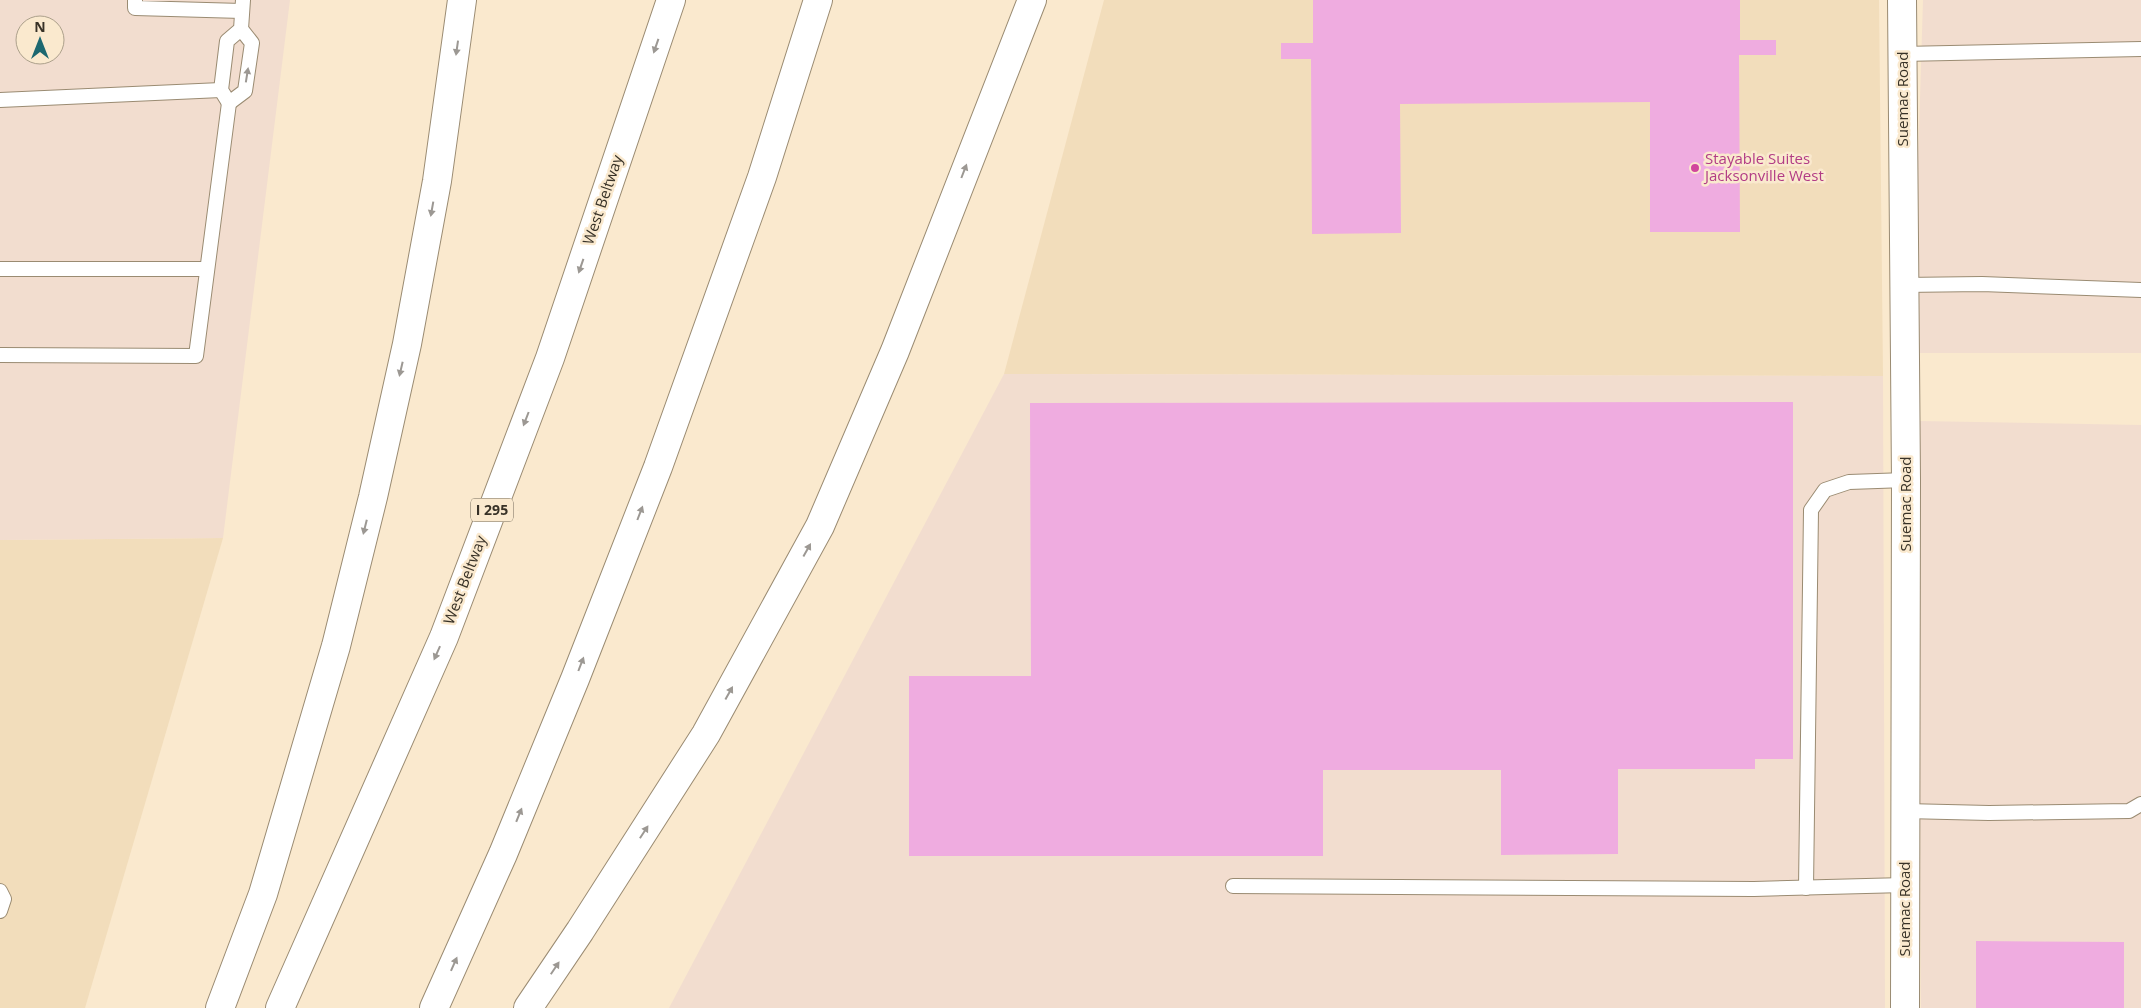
<svg xmlns="http://www.w3.org/2000/svg" width="2141" height="1008" font-family="'Open Sans',sans-serif">
  <rect width="100%" height="100%" fill="#fae9ce"/>
  <!-- built -->
  <g fill="#f2ddbb">
    <polygon points="1104,0 1879,0 1883,376 1004,374"/>
    <polygon points="223,538 85,1008 0,1008 0,540"/>
  </g>
  <!-- industrial -->
  <g fill="#f2ddcf" fill-rule="evenodd">
    <path d="M0,0H290L223,538L0,540ZM25,25H55V55H25Z"/>
    <polygon points="1923,0 2141,0 2141,353 1919,353 1918,164"/>
    <polygon points="1004,374 1883,376 1885,1008 669,1008"/>
    <polygon points="1918,421 2141,425 2141,1008 1921,1008"/>
  </g>
  <!-- building -->
  <g fill="#eface0">
    <polygon points="1313,0 1740,0 1740,40 1776,40 1776,55 1739,55 1740,232 1650,232 1650,102 1400,104 1401,233 1312,234 1311,59 1281,59 1281,43 1313,43"/>
    <polygon points="1793,402 1793,759 1755,759 1755,769 1618,769 1618,854 1501,855 1501,770 1323,770 1323,856 909,856 909,676 1031,676 1030,403"/>
    <polygon points="1976,941 2124,942 2124,1008 1976,1008"/>
  </g>
  <g fill="none" stroke-linecap="round" stroke-linejoin="round">
    <defs>
      <g id="service">
        <polyline points="135,0 135,8 242,11"/>
        <polyline points="241,29 227,41 221,90 229,103 245,91 252,43 241,29 243,0"/>
        <polyline points="1902,54 2141,49"/>
        <polyline points="0,100 221,90"/>
        <polyline points="0,269 207,269"/>
        <polyline points="1903,285 1982,284 2141,290"/>
        <polyline points="0,355 196,356 229,103"/>
        <polyline points="1905,811 1989,813 2129,811 2141,804"/>
        <polyline points="1233,886 1754,889 1905,885"/>
        <polyline points="1806,888 1811,510 1825,490 1849,482 1906,480"/>
        <polyline points="0,891 4,899 0,911"/>
      </g>
      <polyline id="tertiary" points="1902,0 1906,480 1905,1008"/>
      <g id="motorway">
        <polyline points="220,1008 263,894 336,646 373,497 407,344 437,181 462,0"/>
        <polyline points="280,1008 444,637 550,358 671,0"/>
        <polyline points="434,1008 503,854 575,679 658,467 762,177 818,0"/>
        <polyline points="528,1008 580,931 706,734 820,526 895,351 1032,0"/>
      </g>
    </defs>
    <!-- service casing -->
    <use href="#service" stroke="#9a8b72" stroke-width="16"/>
    <!-- tertiary casing -->
    <use href="#tertiary" stroke="#9a8b72" stroke-width="30"/>
    <!-- motorway casing -->
    <use href="#motorway" stroke="#9a8b72" stroke-width="30"/>
    <!-- service -->
    <use href="#service" stroke="#fff" stroke-width="14"/>
    <!-- tertiary -->
    <use href="#tertiary" stroke="#fff" stroke-width="28"/>
    <!-- motorway -->
    <use href="#motorway" stroke="#fff" stroke-width="28"/>
  </g>
  <!-- one-way arrows -->
  <defs><path id="oneway-solid" d="M-6-.8H1V-3.2L6.5 0L1 3.2V.8H-6Z" transform="scale(1.25)"/></defs>
  <g fill="#9c9893">
    <use href="#oneway-solid" transform="translate(656 46) rotate(109)"/>
    <use href="#oneway-solid" transform="translate(457 48) rotate(98)"/>
    <use href="#oneway-solid" transform="translate(247 75) rotate(-81)"/>
    <use href="#oneway-solid" transform="translate(964 171) rotate(-69)"/>
    <use href="#oneway-solid" transform="translate(432 209) rotate(100)"/>
    <use href="#oneway-solid" transform="translate(581 266) rotate(109)"/>
    <use href="#oneway-solid" transform="translate(401 369) rotate(103)"/>
    <use href="#oneway-solid" transform="translate(526 419) rotate(111)"/>
    <use href="#oneway-solid" transform="translate(640 513) rotate(-69)"/>
    <use href="#oneway-solid" transform="translate(365 527) rotate(104)"/>
    <use href="#oneway-solid" transform="translate(807 550) rotate(-61)"/>
    <use href="#oneway-solid" transform="translate(437 653) rotate(114)"/>
    <use href="#oneway-solid" transform="translate(581 664) rotate(-69)"/>
    <use href="#oneway-solid" transform="translate(729 693) rotate(-61)"/>
    <use href="#oneway-solid" transform="translate(519 815) rotate(-68)"/>
    <use href="#oneway-solid" transform="translate(644 832) rotate(-57)"/>
    <use href="#oneway-solid" transform="translate(454 964) rotate(-66)"/>
    <use href="#oneway-solid" transform="translate(555 968) rotate(-56)"/>
  </g>
  <!-- markers -->
  <circle fill="#d1479c" stroke="#fae9ce" stroke-width="2" cx="1695" cy="168" r="5"/>
  <g text-anchor="middle" stroke-width="5" stroke-linejoin="round" paint-order="stroke">
    <!-- shield labels -->
    <rect fill="#fae9ce" stroke="#726959" stroke-width="1" x="471" y="498.5" width="42" height="23" rx="4"/>
    <g font-size="14" font-weight="bold" fill="#383227">
      <text x="492" y="515">I 295</text>
    </g>
    <!-- street labels -->
    <g font-size="15" fill="#383227" stroke="#fae9ce">
      <text transform="translate(1903 99) rotate(-90)" y="5">Suemac Road</text>
      <text transform="translate(603 200) rotate(-71)" y="5">West Beltway</text>
      <text transform="translate(1906 504) rotate(-90)" y="5">Suemac Road</text>
      <text transform="translate(465 580) rotate(-69)" y="5">West Beltway</text>
      <text transform="translate(1905 909) rotate(-90)" y="5">Suemac Road</text>
    </g>
    <!-- hotel labels -->
    <g font-size="15" fill="#b23c85" stroke="#fae9ce" text-anchor="start">
      <text x="1705" y="164">Stayable Suites<tspan x="1705" dy="17">Jacksonville West</tspan></text>
    </g>
  </g>
  <!-- north arrow -->
  <g transform="translate(40 40)"><circle r="24" fill="#fae9ce" stroke="#aca08b"/>
  <path d="M0-4L9 19L0 12L-9 19Z" fill="#1c6870"/>
  <text y="-8" font-size="14" font-weight="bold" text-anchor="middle" fill="#383227">N</text>
  </g>
</svg>
